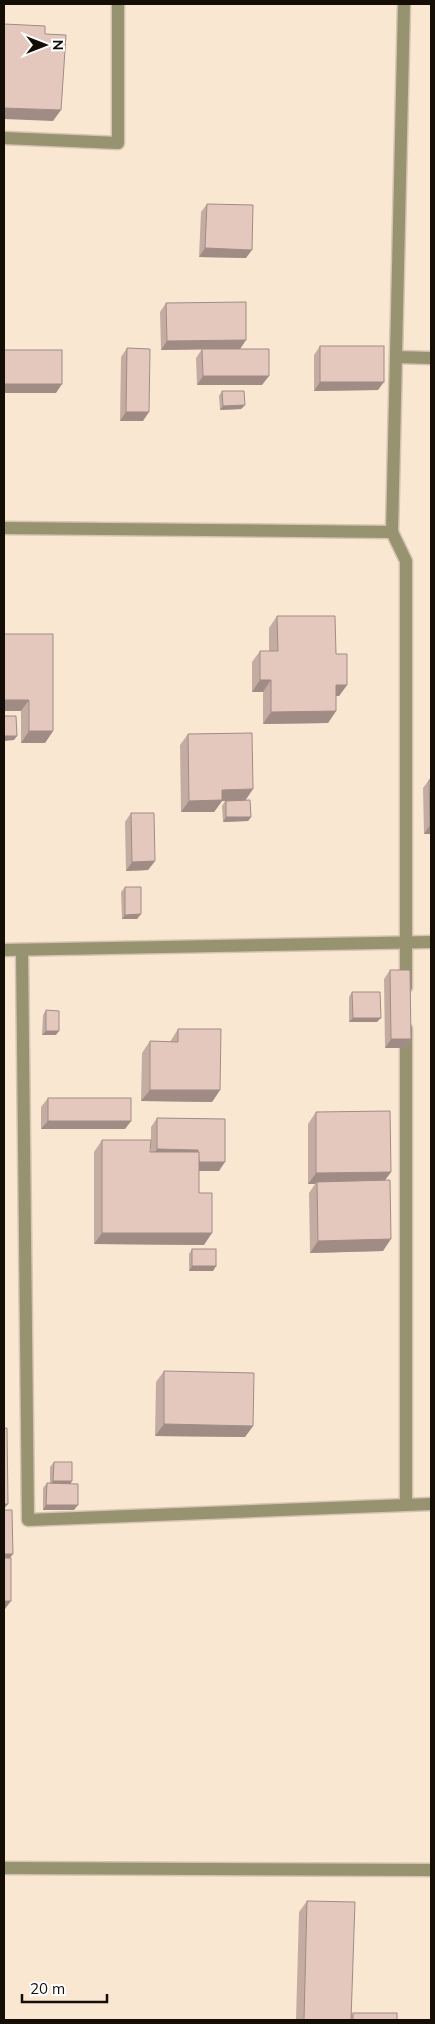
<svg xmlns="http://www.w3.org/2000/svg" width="435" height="2024" font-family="Mulish,sans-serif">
  <rect width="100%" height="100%" fill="#fae7d2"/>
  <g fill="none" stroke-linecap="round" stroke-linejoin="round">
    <defs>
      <g id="minor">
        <polyline points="4,138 118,143 118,4"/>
        <polyline points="396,357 431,358"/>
        <polyline points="4,528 392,532 406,561 406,987"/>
        <polyline points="392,532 404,4"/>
        <polyline points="4,950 431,942"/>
        <polyline points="22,950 28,1520 431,1504"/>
        <polyline points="406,1029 406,1504"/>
        <polyline points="4,1868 431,1870"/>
      </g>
    </defs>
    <!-- minor casing -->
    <use href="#minor" stroke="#d5c4b2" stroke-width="15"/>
    <!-- minor -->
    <use href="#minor" stroke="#979270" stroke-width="12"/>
  </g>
  <!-- wall -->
  <g fill="#c4aca3">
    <polygon points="207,204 246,258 199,257 201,212"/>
    <polygon points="166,303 246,340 240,349 262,385 197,385 196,358 202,349 161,350 160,312"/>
    <polygon points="320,346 378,390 314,391 314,355"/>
    <polygon points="127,348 143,421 120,421 121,357"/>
    <polygon points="222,391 245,405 241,409 220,410 219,396"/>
    <polygon points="277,616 336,654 347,685 339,696 336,696 336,711 328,723 263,724 263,692 252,692 252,662 260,651 269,651 269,628"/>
    <polygon points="4,634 53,731 45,743 21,743 21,711 4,711"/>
    <polygon points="188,734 245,800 251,817 248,821 223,822 222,806 225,801 222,801 214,812 181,812 180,745"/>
    <polygon points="429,780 431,834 424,834 423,788"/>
    <polygon points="131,813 155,861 148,870 126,871 125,822"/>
    <polygon points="125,887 141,914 137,919 122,919 121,892"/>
    <polygon points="390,970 411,1039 405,1048 385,1048 384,979"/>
    <polygon points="352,992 377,1022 349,1022 349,997"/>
    <polygon points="46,1010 56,1035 42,1035 43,1015"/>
    <polygon points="178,1029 220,1090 212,1102 141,1101 142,1053 150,1041 170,1042"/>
    <polygon points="48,1098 131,1121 125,1129 41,1129 41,1107"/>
    <polygon points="316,1112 391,1172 385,1180 383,1251 310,1253 309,1193 315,1184 308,1184 308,1124"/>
    <polygon points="157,1118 225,1119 219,1171 199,1171 199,1193 204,1245 94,1244 94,1152 102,1140 151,1152 151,1127"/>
    <polygon points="192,1249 216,1266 213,1271 189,1271 189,1254"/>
    <polygon points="164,1371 253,1426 245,1437 155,1436 156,1382"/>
    <polygon points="54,1462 72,1481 70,1484 74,1510 43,1510 43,1488 47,1483 50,1483 50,1467"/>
    <polygon points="307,1901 352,2015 353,2013 397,2020 296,2020 299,1912"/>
  </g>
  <!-- shaded-wall -->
  <g fill="#a08c85">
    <polygon points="4,108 61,110 53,121 4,119"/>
    <polygon points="205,248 252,250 246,258 199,257"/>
    <polygon points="246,340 240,349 161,350 167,341"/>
    <polygon points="203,376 269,376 262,385 197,385"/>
    <polygon points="320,382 384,382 378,390 314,391"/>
    <polygon points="4,384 62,384 56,393 4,393"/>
    <polygon points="245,405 241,409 220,410 223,406"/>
    <polygon points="126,412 149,412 143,421 120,421"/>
    <polygon points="260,680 271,680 263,692 252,692"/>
    <polygon points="336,685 347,685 339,696 328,696"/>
    <polygon points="4,700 29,700 21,711 4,711"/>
    <polygon points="336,711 328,723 263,724 271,712"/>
    <polygon points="29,731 53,731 45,743 21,743"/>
    <polygon points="4,736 17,736 14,740 4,741"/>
    <polygon points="253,789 245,801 222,801 214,812 181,812 189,801 222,790"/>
    <polygon points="226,817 251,817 248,821 223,822"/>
    <polygon points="430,825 431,825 431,834 424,834"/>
    <polygon points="155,861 148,870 126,871 132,862"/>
    <polygon points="141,914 137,919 122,919 125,915"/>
    <polygon points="353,1018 381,1018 377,1022 349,1022"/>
    <polygon points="46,1031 59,1031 56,1035 42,1035"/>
    <polygon points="391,1039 411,1039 405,1048 385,1048"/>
    <polygon points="150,1090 220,1090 212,1102 141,1101"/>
    <polygon points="48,1121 131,1121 125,1129 41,1129"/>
    <polygon points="157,1149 198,1150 192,1158 151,1158"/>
    <polygon points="198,1162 225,1162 219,1171 192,1171"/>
    <polygon points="391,1172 383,1183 317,1182 315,1184 308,1184 316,1173"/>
    <polygon points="102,1233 212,1233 204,1245 94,1244"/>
    <polygon points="391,1239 383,1251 310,1253 318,1241"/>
    <polygon points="192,1266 216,1266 213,1271 189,1271"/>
    <polygon points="164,1424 253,1426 245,1437 155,1436"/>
    <polygon points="53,1481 72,1481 69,1486 50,1485"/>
    <polygon points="4,1504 8,1504 4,1509"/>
    <polygon points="46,1505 78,1505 74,1510 43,1510"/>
    <polygon points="4,1554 13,1554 6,1563 4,1563"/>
    <polygon points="4,1601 11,1601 5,1609 4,1609"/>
  </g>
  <!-- building -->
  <g fill="#e4c8be" stroke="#a08c85">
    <polygon points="4,24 45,26 45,34 66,35 61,110 4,108"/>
    <polygon points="207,204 253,205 252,250 205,248"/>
    <polygon points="246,302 246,340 167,341 166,303"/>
    <rect x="320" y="346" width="64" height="36"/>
    <polygon points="127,348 150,349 149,412 126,412"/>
    <polygon points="202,349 269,349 269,376 203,376"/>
    <rect x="4" y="350" width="58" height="34"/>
    <polygon points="222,391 244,391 245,405 223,406"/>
    <polygon points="277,616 335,616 336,654 347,654 347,685 336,685 336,711 271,712 271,680 260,680 260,651 278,651"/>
    <polygon points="4,634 53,634 53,731 29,731 29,700 4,700"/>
    <polygon points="4,716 16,716 17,736 4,736"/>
    <polygon points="252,733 253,789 222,790 222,800 189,801 188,734"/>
    <polygon points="431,779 431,825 430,825 429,780"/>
    <polygon points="250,800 251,817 226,817 226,801"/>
    <polygon points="131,813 154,813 155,861 132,862"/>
    <polygon points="125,887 141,887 141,914 125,915"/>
    <polygon points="390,970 410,970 411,1039 391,1039"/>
    <polygon points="352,992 380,992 381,1018 353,1018"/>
    <polygon points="46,1010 59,1011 59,1031 46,1031"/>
    <polygon points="178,1029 221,1029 220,1090 150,1090 150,1041 178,1042"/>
    <rect x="48" y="1098" width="83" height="23"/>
    <polygon points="390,1111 391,1172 316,1173 316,1112"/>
    <polygon points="157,1118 225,1119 225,1162 199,1162 198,1150 157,1149"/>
    <polygon points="102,1140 151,1140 150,1152 199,1152 199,1193 212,1193 212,1233 102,1233"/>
    <polygon points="390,1180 391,1239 318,1241 317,1182"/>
    <rect x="192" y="1249" width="24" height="17"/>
    <polygon points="164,1371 254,1373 253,1426 164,1424"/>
    <polygon points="4,1428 7,1428 8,1504 4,1504"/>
    <polygon points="54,1462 72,1462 72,1481 53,1481"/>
    <polygon points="47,1483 78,1484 78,1505 46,1505"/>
    <polygon points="4,1510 12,1510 13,1554 4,1554"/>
    <rect x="4" y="1558" width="7" height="43"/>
    <polygon points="307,1901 355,1902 351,2020 304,2020"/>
    <rect x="353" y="2013" width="44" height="7"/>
  </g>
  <!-- border -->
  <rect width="435" height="2024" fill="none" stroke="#140e07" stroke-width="10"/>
  <!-- north arrow -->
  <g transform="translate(45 45) rotate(90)" stroke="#ffffff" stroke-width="4" paint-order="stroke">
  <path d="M0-4L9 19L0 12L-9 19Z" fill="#140e07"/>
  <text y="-8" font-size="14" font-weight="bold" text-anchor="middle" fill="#140e07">N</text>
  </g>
  <!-- scale -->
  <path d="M22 1994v8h85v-8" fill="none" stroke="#140e07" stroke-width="2.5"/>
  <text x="30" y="1994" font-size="15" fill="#140e07" stroke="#ffffff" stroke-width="4" paint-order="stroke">20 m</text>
</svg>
